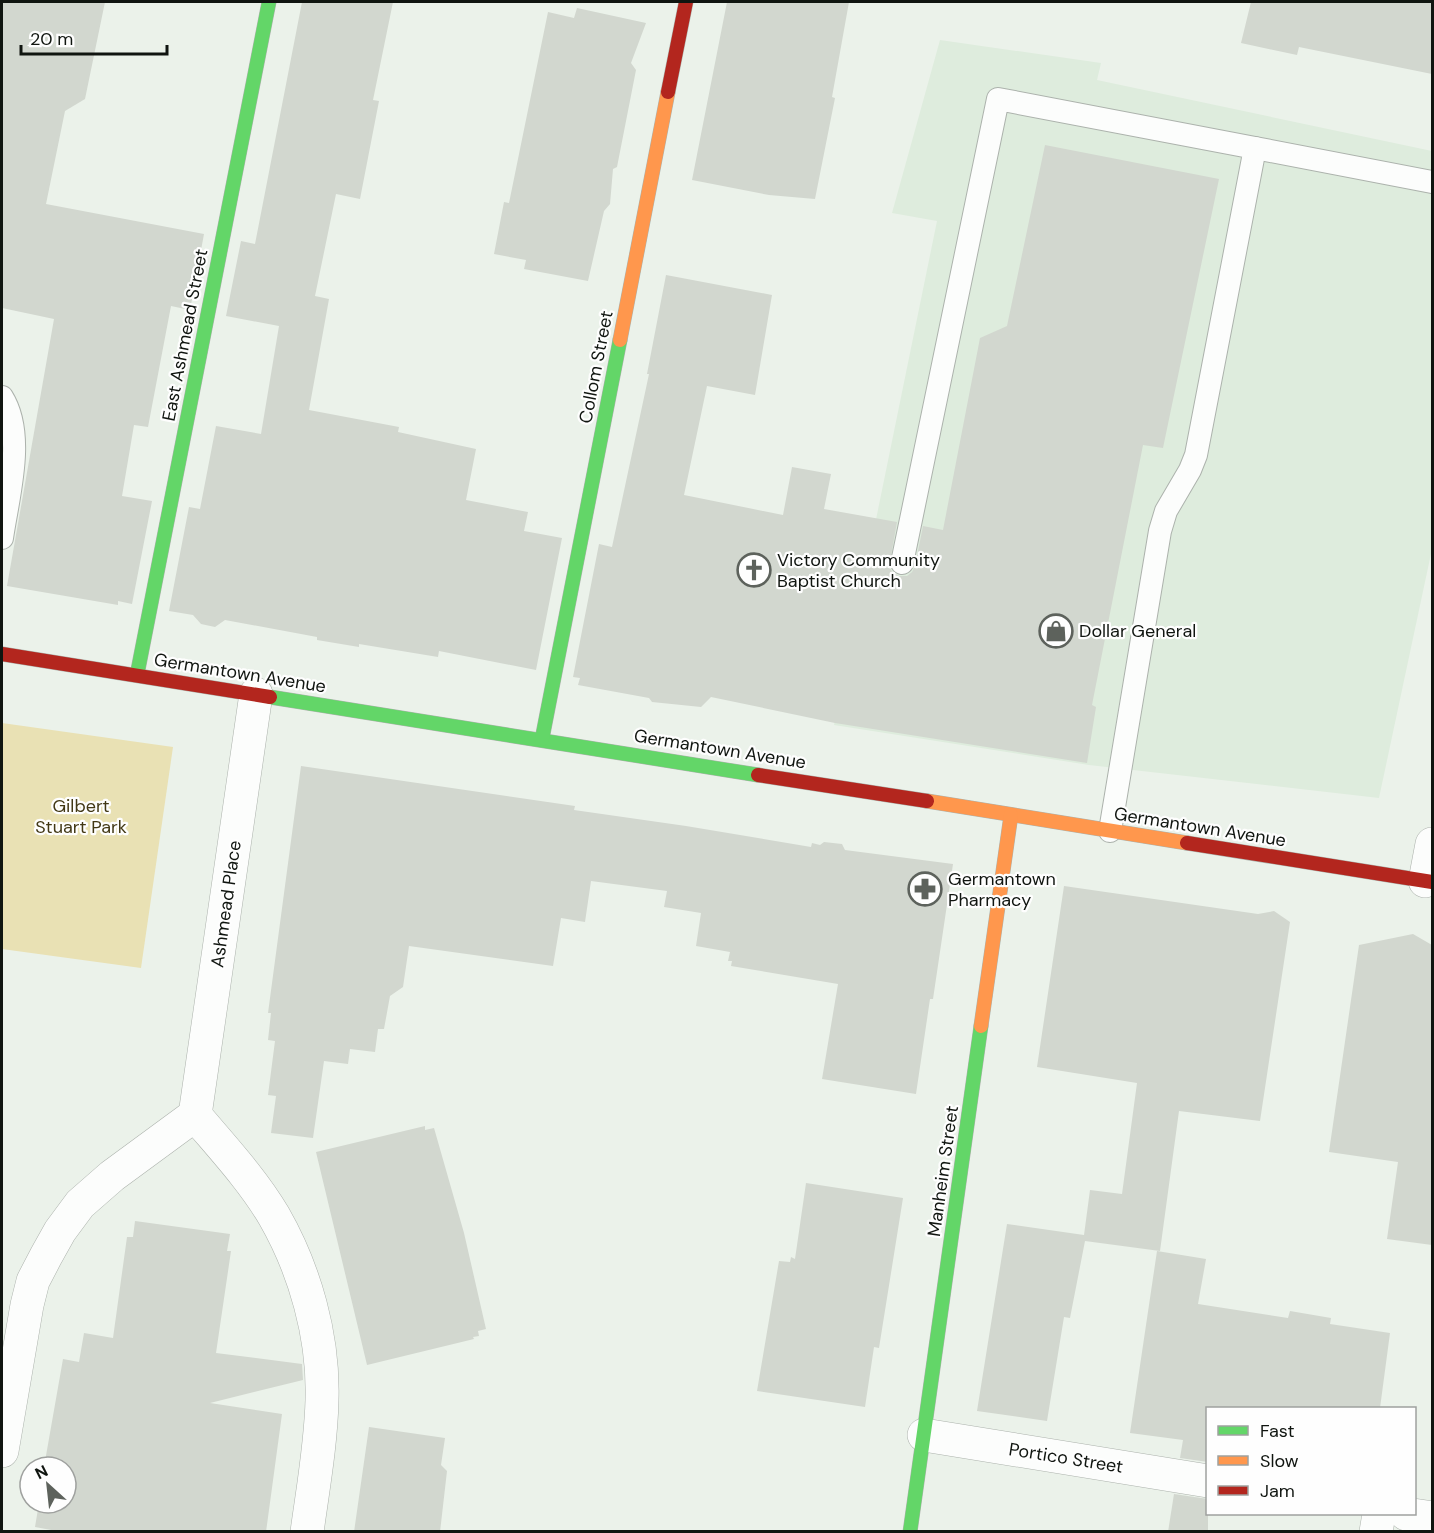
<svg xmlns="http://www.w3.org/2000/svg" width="1434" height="1533" font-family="'DM Sans',sans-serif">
  <rect width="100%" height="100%" fill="#ebf2ea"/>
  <!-- built -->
  <polygon fill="#deecdd" points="940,40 1101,63 1097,80 1432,151 1432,549 1379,798 1089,765 834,725 937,221 892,213"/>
  <!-- green -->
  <polygon fill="#e9e1b4" points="2,723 173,747 141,968 2,949"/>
  <!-- building -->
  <g fill="#d2d7cf">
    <polygon points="2,2 105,2 85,99 65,111 46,204 204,234 190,310 171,306 148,427 134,425 122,496 152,501 132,604 118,601 118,605 7,586 54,319 2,308"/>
    <polygon points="302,2 393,2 373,100 379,101 360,199 336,194 315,296 329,299 309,410 399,427 398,432 476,449 466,500 528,512 524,531 562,538 536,670 439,651 438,657 359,644 359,647 317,640 317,637 225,620 215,627 201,624 193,615 169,611 189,507 200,509 216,426 261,434 279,326 226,316 241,241 255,244"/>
    <polygon points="727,2 849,2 832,97 835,98 815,199 769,195 692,180"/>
    <polygon points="1251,2 1432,2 1432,74 1299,47 1297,55 1241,43"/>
    <polygon points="577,8 646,23 631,63 636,70 617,167 613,169 610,204 604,211 588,281 524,269 526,260 494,254 504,202 509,203 548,12 574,18"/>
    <polygon points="1045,145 1219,179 1163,448 1143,445 1092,705 1096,707 1087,763 835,723 711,697 701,707 652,702 649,698 578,685 580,678 573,677 599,544 612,547 649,374 647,374 666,275 772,295 755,395 707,386 684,495 783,515 792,467 831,474 824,509 897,522 889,567 893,573 899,576 907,576 912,572 915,566 923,526 943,530 980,338 1007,326"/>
    <polygon points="301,766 575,806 574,810 686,826 811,847 812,843 820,845 824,842 842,844 845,850 953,864 933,999 930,999 916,1094 822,1079 838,984 731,966 732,961 728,961 730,952 696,946 701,913 664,907 667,891 591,881 585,922 561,918 553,966 409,946 403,987 390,996 384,1029 378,1029 375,1052 350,1049 348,1064 324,1061 313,1138 271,1133 276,1096 268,1095 275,1041 268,1040 271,1013 268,1013"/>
    <polygon points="1064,886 1258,914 1274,911 1290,922 1260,1121 1179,1111 1160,1251 1085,1241 1070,1318 1064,1317 1047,1421 977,1411 1007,1224 1084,1235 1090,1190 1122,1194 1137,1083 1037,1067"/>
    <polygon points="1413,934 1432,945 1432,1245 1387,1239 1398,1162 1329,1152 1359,945"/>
    <polygon points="425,1126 425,1130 434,1128 464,1233 486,1329 478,1331 479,1336 473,1337 474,1339 367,1365 316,1152"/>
    <polygon points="806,1183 903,1198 879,1348 874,1347 865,1407 757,1391 779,1261 790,1262 791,1257 795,1259"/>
    <polygon points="135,1221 230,1234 227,1251 231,1251 216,1353 302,1364 303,1380 210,1403 282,1414 266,1532 62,1532 35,1527 39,1503 66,1503 66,1467 44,1467 63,1359 79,1362 84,1333 113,1338 127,1237 133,1237"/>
    <polygon points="1157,1251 1206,1259 1198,1304 1288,1318 1290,1311 1331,1318 1330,1324 1390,1333 1380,1408 1208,1408 1208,1462 1180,1458 1183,1440 1130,1433"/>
    <polygon points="369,1427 445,1438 441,1465 447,1471 440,1532 354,1532"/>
    <polygon points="1174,1494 1208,1499 1208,1532 1168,1532"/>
  </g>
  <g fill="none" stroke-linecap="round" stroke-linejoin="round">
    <defs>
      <g id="lane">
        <polyline points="1255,148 1432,182"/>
        <path d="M2,397C26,435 8,496 2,538"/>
        <polyline points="902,563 998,99 1255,148 1196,455 1190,470 1166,511 1160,531 1110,831"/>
      </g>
      <g id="street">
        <polyline points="1425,881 1432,844"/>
        <path d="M195,1115C222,1147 252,1179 274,1216C305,1270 324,1337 322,1400C321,1444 313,1488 307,1532"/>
        <polyline points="195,1115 256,694"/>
        <polyline points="924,1435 1208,1481"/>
        <polyline points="2,1451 27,1305 33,1281 46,1256 60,1231 80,1204 112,1176 195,1115"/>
        <polyline points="1406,1514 1432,1518"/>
        <polyline points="1376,1532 1379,1514"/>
      </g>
      <g id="fast">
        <polyline points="137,675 269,2"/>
        <polyline points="270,697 758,775"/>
        <polyline points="542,739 620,340"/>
        <polyline points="910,1532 981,1026"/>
      </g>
      <g id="slow">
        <polyline points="620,340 668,92"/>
        <polyline points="927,801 1187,843"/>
        <polyline points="981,1026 1011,815"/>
      </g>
      <g id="jam">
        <polyline points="668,92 686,2"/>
        <polyline points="2,654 270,697"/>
        <polyline points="758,775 927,801"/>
        <polyline points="1187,843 1432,882"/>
      </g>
    </defs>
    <!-- lane casing -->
    <use href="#lane" stroke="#acb2ac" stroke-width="24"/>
    <!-- street casing -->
    <use href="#street" stroke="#acb2ac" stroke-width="34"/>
    <!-- fast casing -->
    <use href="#fast" stroke="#acb2ac" stroke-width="15"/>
    <!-- slow casing -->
    <use href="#slow" stroke="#acb2ac" stroke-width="15"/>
    <!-- jam casing -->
    <use href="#jam" stroke="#acb2ac" stroke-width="15"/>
    <!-- lane -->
    <use href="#lane" stroke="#fcfdfc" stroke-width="22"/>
    <!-- street -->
    <use href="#street" stroke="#fcfdfc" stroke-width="33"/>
    <!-- fast -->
    <use href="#fast" stroke="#63d668" stroke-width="14"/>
    <!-- slow -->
    <use href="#slow" stroke="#ff974d" stroke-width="14"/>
    <!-- jam -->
    <use href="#jam" stroke="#b3261e" stroke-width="14"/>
  </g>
  <!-- icons -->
  <defs>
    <symbol id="church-ring" viewBox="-11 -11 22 22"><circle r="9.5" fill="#fefefe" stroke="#5d625c" stroke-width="1.5"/><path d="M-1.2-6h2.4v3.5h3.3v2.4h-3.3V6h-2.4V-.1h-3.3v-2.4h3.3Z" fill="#5d625c"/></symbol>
    <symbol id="shop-ring" viewBox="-11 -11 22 22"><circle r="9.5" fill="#fefefe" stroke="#5d625c" stroke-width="1.5"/><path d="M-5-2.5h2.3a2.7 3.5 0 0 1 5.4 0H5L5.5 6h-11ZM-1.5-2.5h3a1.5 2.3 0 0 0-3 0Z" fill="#5d625c"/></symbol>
    <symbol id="pharmacy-ring" viewBox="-11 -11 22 22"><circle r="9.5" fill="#fefefe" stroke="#5d625c" stroke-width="1.5"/><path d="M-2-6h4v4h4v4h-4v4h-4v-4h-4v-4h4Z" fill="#5d625c"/></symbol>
  </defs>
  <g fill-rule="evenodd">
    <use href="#church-ring" x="735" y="551" width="38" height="38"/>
    <use href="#shop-ring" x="1037" y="612" width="38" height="38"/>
    <use href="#pharmacy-ring" x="906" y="870" width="38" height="38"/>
  </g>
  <g text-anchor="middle" stroke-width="4.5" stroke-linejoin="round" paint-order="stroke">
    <!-- street labels -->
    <g font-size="18" fill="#101510" stroke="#fefefe">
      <text transform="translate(185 335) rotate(-79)" y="6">East Ashmead Street</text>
      <text transform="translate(596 367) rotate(-79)" y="6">Collom Street</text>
      <text transform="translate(240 673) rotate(9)" y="6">Germantown Avenue</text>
      <text transform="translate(720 749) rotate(9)" y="6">Germantown Avenue</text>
      <text transform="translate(1200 827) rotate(9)" y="6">Germantown Avenue</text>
      <text transform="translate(226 904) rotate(-82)" y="6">Ashmead Place</text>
      <text transform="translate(943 1171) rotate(-82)" y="6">Manheim Street</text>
      <text transform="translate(1066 1458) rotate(9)" y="6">Portico Street</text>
    </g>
    <!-- poi labels -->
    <g font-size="18" fill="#101510" stroke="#fefefe" text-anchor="start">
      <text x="777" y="566">Victory Community<tspan x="777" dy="21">Baptist Church</tspan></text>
      <text x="1079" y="637">Dollar General</text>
      <text x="948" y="885">Germantown<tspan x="948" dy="21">Pharmacy</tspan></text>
    </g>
    <!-- park labels -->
    <g font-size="18" fill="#423815" stroke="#fefefe">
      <text x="81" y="812">Gilbert<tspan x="81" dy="21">Stuart Park</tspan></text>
    </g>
  </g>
  <!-- border -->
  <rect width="1434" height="1533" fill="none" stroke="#101510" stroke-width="6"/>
  <!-- legend -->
  <rect x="1206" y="1407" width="210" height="108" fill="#fefefe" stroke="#9fa19f" stroke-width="1.5"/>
  <rect x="1218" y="1426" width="30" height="9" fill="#63d668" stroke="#9fa19f" stroke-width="1.5"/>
  <text x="1260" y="1437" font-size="18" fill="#101510">Fast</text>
  <rect x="1218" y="1456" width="30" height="9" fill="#ff974d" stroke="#9fa19f" stroke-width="1.5"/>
  <text x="1260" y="1467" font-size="18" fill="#101510">Slow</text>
  <rect x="1218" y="1486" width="30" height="9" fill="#b3261e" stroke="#9fa19f" stroke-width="1.5"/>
  <text x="1260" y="1497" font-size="18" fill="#101510">Jam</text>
  <!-- north arrow -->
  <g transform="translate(48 1485) rotate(333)"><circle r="28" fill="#fefefe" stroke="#9fa19f" stroke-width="1.5"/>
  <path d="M0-4.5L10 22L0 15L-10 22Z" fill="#5d625c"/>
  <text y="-9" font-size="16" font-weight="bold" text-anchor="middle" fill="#101510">N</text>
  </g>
  <!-- scale -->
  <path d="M21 45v9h146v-9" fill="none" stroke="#101510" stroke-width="3"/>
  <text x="30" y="45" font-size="18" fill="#101510" stroke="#fefefe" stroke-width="4.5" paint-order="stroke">20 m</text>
</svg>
